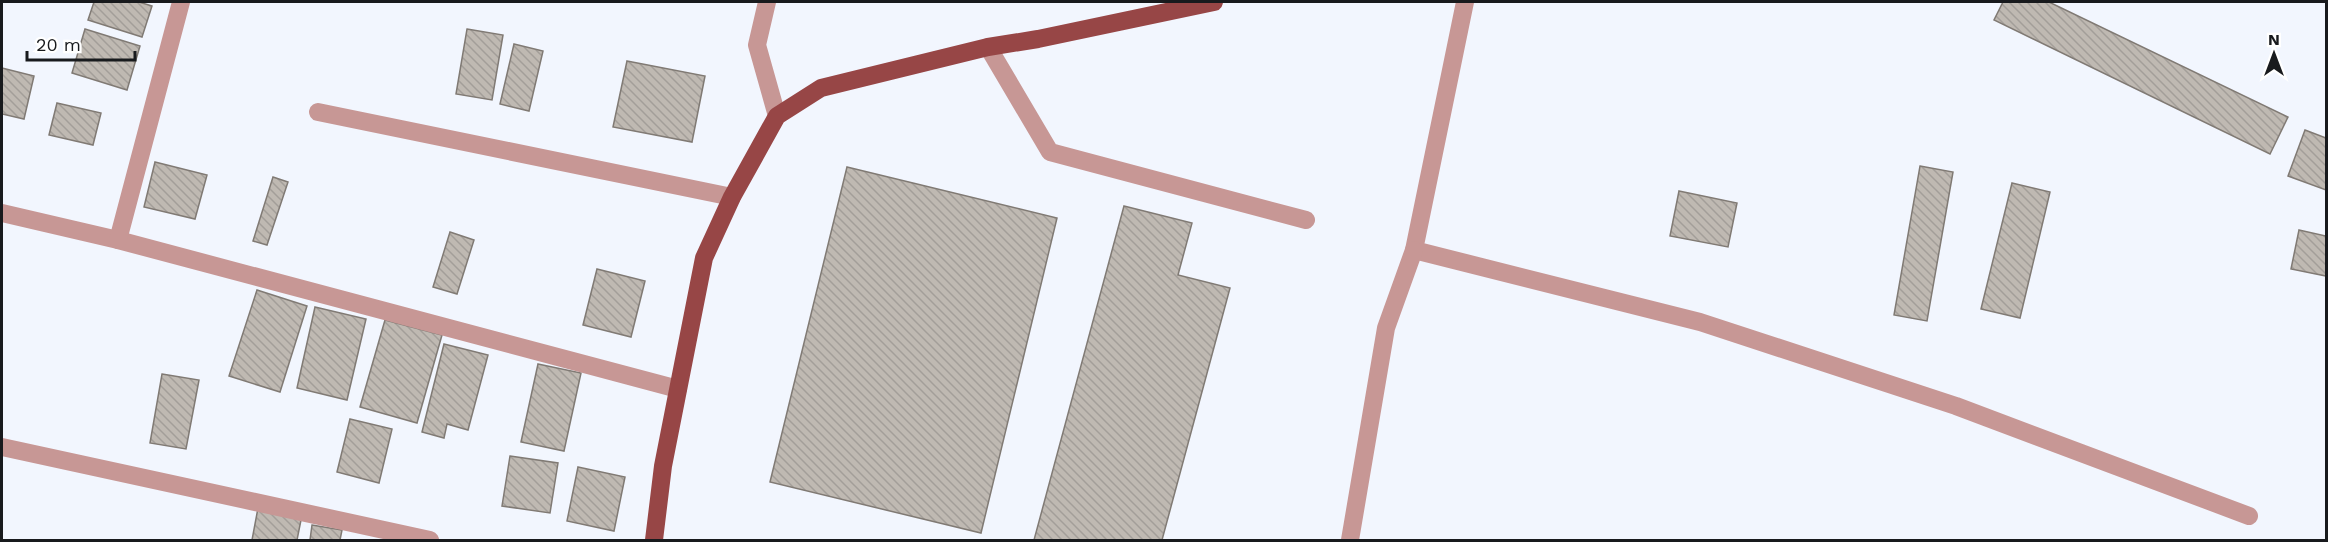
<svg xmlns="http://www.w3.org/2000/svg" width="2328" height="542" font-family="'Work Sans',sans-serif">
  <defs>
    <pattern id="building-back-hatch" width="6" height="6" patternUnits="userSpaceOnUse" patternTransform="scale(1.5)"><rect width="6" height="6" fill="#bfb9b2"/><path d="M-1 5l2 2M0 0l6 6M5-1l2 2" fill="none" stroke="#a39e99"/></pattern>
  </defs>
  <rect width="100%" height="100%" fill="#f2f6fe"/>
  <!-- building -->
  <g fill="url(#building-back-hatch)" stroke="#807a74" stroke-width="1.5">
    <polygon points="94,2 139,2 152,6 142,37 88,20"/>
    <polygon points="2003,2 2049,2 2288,117 2270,154 1994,20"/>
    <polygon points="85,29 140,46 127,90 72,73"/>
    <polygon points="467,29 503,35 492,100 456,94"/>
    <polygon points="514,44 543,51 529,111 500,104"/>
    <polygon points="627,61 705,76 692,142 613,127"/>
    <polygon points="2,68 34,76 24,119 2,114"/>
    <polygon points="57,103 101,113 93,145 49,135"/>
    <polygon points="2305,130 2326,138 2326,190 2288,176"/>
    <polygon points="155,162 207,175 195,219 144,207"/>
    <polygon points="1920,166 1953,172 1927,321 1894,315"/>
    <polygon points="847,167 1057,218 981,533 770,482"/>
    <polygon points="273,177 288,182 267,245 253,241"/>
    <polygon points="2012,183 2050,192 2020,318 1981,309"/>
    <polygon points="1679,191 1737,203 1728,247 1670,236"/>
    <polygon points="1124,206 1192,223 1178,275 1230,288 1162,540 1034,540"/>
    <polygon points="2299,230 2326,236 2326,276 2291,269"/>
    <polygon points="450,232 474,240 457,294 433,287"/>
    <polygon points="597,269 645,281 631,337 583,325"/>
    <polygon points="257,290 307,306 280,392 229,376"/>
    <polygon points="315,307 366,319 347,400 297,388"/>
    <polygon points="385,320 442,335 417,423 360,407"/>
    <polygon points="444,344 488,355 468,430 447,424 444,438 422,432"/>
    <polygon points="538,364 581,373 564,451 521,442"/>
    <polygon points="162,374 199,380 186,449 150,443"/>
    <polygon points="350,419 392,429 379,483 337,472"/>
    <polygon points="510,456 558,463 550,513 502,506"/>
    <polygon points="578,467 625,477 614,531 567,521"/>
    <polygon points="258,508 302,515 297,540 252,540"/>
    <polygon points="312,525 342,530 340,540 310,540"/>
  </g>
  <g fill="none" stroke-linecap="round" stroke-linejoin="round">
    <!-- minor -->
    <g stroke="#c79795" stroke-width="18">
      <polyline points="767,2 757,45 777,116"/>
      <polyline points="1465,2 1414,250 1700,322 1956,406 2249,516"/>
      <polyline points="988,47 1050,152 1306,220"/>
      <polyline points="318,112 732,197"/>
      <polyline points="2,213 118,240 678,389"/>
      <polyline points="118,240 181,2"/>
      <polyline points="2,447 430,540"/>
      <polyline points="1350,540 1386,328 1414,250"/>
    </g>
    <!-- major -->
    <polyline stroke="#974646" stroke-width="18" points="654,540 663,466 704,258 732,197 777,116 821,88 988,47 1038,39 1214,2"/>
  </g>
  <!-- border -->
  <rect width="2328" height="542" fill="none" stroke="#181a1d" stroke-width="6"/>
  <!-- north arrow -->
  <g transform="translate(2274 54)" stroke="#ffffff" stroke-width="4.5" paint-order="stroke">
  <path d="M0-4.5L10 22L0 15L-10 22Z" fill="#181a1d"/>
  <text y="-9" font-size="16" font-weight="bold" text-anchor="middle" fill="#181a1d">N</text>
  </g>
  <!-- scale -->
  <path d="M27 51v9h108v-9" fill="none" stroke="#181a1d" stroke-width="3"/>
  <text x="36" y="51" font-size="18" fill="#181a1d" stroke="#ffffff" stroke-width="4.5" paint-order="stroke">20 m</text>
</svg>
